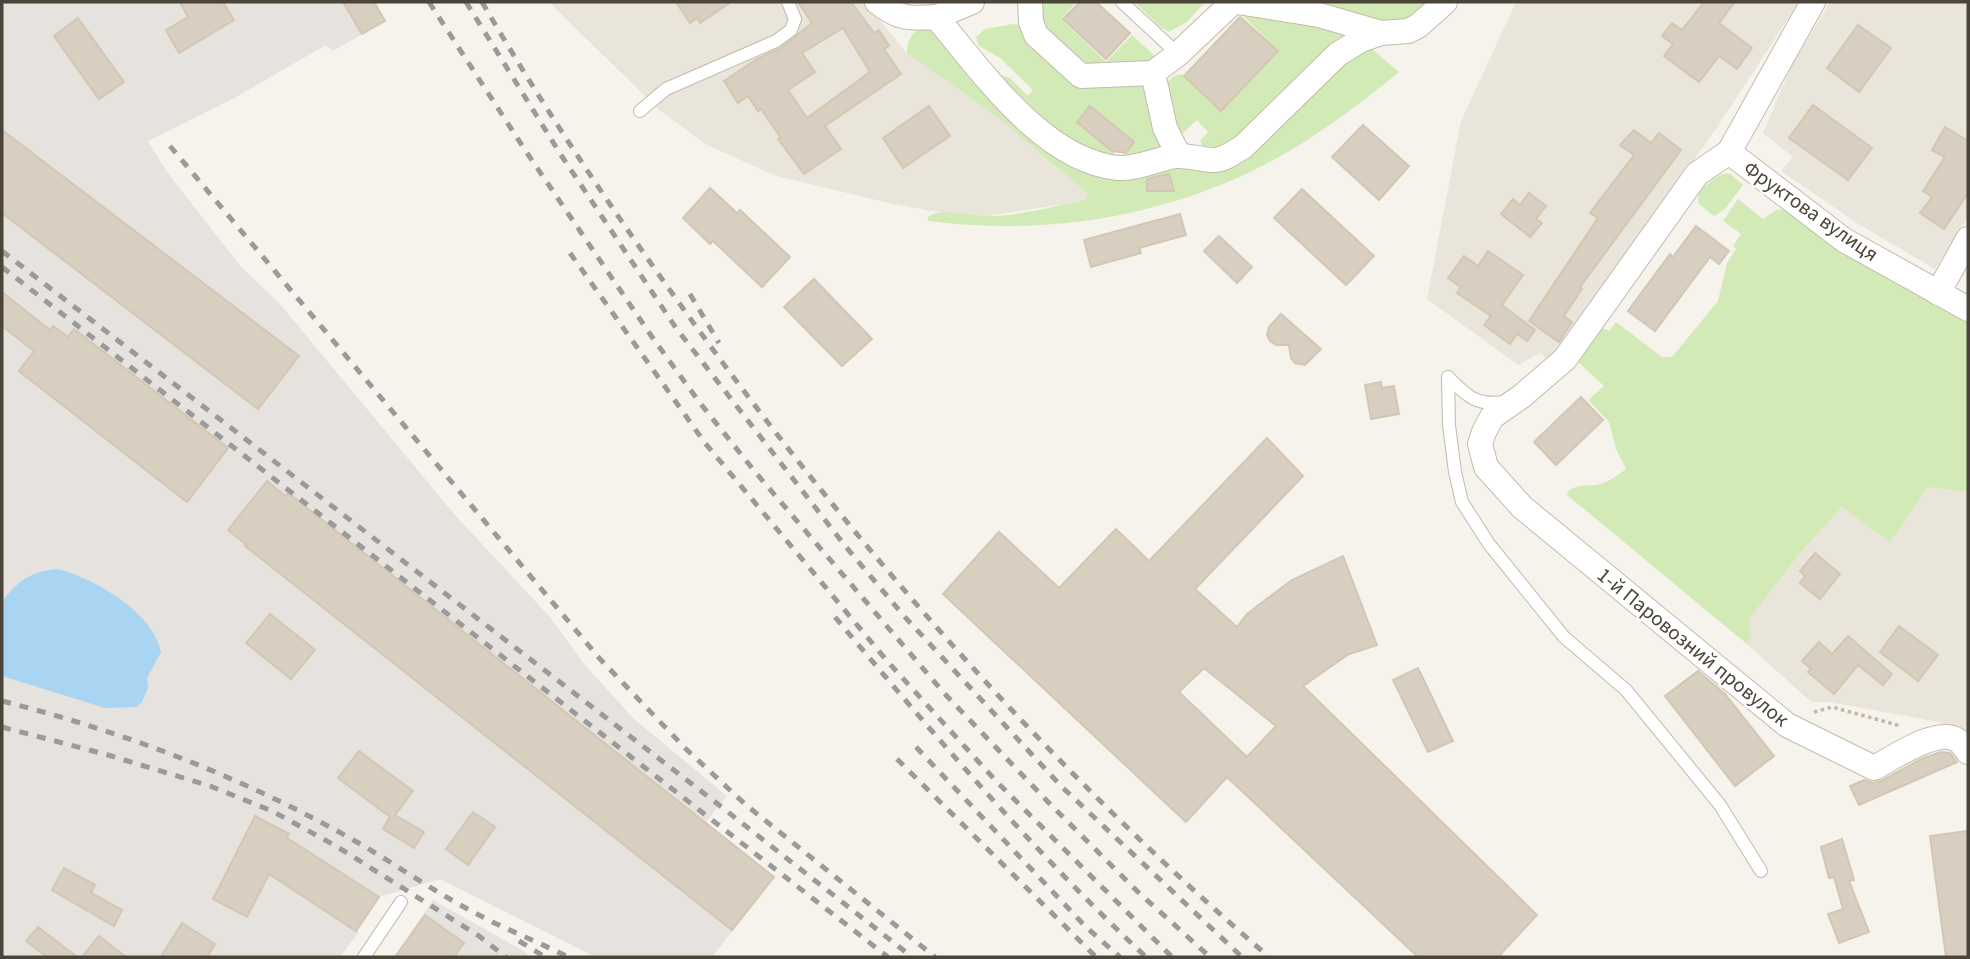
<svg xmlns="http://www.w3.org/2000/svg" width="1970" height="959" font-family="'Source Sans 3',sans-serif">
  <rect width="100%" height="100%" fill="#f6f3ec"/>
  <!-- residential -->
  <g fill="#eae5da">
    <polygon points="549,2 865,2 905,51 992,113 1089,193 1089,196 1085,200 1077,202 988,216 944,213 893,204 776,176 707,145 659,110"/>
    <polygon points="1516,2 1799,2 1720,123 1597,297 1549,361 1540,353 1518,365 1427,299 1461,121"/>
    <polygon points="1830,2 1968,2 1968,217 1935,269 1860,225 1781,171 1793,157 1763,133 1791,67"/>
    <polygon points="1927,487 1968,492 1968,740 1954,727 1939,722 1830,702 1811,702 1747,644 1751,637 1749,619 1801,552 1842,507"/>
  </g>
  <!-- industrial -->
  <g fill="#e6e2dd">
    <polygon points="2,2 374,2 385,21 333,51 326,45 229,101 148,141 167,172 242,268 279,303 455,515 549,616 585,665 633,718 727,796 705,823 774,877 712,957 595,957 440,879 379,897 357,931 358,933 340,957 2,957"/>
    <polygon points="433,900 522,950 531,957 395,957"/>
  </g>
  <!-- green -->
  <g fill="#d2eab5" fill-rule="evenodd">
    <polygon points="1036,2 1076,2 1061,19 1106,62 1132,35 1158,59 1148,66 1085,71 1041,33"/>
    <polygon points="1135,2 1205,2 1187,22 1169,32 1159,26"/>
    <polygon points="1276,2 1430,2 1410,20 1389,22"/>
    <polygon points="1240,13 1344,31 1344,37 1225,149 1199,149 1202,144 1200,141 1208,132 1197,120 1179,137 1165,84 1174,76 1181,74 1221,112 1279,51"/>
    <path d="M1013,24L1026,26L1037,46L1078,85L1083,87C1102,86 1138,77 1151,92L1164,148L1161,152C1147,157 1132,162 1118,161C1086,158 1013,111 997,83L1000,75L1010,78L1028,96L1033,90L1000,58L979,46L976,37L985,29ZM1090,106L1134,142L1121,159L1077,122Z"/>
    <path d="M927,26L1061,153L1179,166L1204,165L1363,51L1372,49L1399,72C1356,107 1313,140 1264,165C1161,218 1043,236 929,221L927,218C936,207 971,215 986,216C1016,217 1054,206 1085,200L1089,194L992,113L907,53C907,40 914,28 927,26Z"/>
    <polygon points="1729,173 1743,185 1724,210 1714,216 1698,203 1699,190 1720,175"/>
    <path d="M1738,199L1763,219L1778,209L1791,212L1968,318V492L1927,487L1890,542L1842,507L1801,552L1749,619L1751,637L1747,644L1567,495L1568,491C1579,483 1589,487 1601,484C1610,481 1618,475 1626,469L1616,449L1609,422L1588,400L1604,386L1575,359L1602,328L1609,331L1616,322L1662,357H1672L1718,301L1727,263L1736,249L1733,246L1741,234L1723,221Z"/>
  </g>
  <!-- water -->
  <path fill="#a9d4f2" d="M58,569C95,579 153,612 161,652L147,678L148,688L142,702L136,707L105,708L2,676V602C17,581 32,571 58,569Z"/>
  <!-- building -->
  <g fill="#d8cfc1" stroke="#d3c7b4" stroke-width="2" fill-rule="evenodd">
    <polygon points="180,2 223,2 234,20 179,53 166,30 188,17"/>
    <polygon points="343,2 374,2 385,21 362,34"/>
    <polygon points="676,2 731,2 700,23 697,18 690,23"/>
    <path d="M798,2H851L874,33L879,30L889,46L884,49L901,74L825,126L841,149L804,174L778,139L781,138L761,109L758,111L748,96L738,103L724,81L757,59L781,48L812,23ZM843,28L870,72L807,118L788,90L815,72L802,53Z"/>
    <polygon points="1080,2 1096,2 1130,33 1106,59 1063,19"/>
    <polygon points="1704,2 1735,2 1719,23 1752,48 1737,69 1719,56 1699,82 1664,56 1673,44 1662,36 1672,23 1682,30"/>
    <polygon points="1240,17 1278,51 1221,111 1184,76"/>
    <polygon points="78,18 124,82 99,99 54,36"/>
    <polygon points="1858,25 1891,48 1859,92 1827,68"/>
    <polygon points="1813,105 1872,148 1848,180 1789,138"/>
    <polygon points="929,106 950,136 903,168 883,138"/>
    <polygon points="1090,106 1134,142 1126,153 1112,151 1077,122"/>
    <polygon points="1363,125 1409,166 1379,200 1332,157"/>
    <polygon points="1945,127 1968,141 1968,193 1944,229 1920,213 1932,197 1923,191 1945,157 1932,150"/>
    <polygon points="2,130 299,356 258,409 2,213"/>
    <polygon points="1634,130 1651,143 1659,133 1681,150 1580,287 1582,289 1564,316 1572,322 1559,342 1529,321 1598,218 1590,213 1634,155 1620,145"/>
    <polygon points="1169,174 1174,191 1147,191 1147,179"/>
    <polygon points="710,188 737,213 740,210 790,257 762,287 713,241 710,244 683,218"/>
    <polygon points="1302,189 1374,256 1346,285 1274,218"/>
    <polygon points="1529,193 1546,206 1536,219 1542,223 1530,237 1501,214 1513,199 1520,205"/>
    <polygon points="1180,214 1186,235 1139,248 1141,253 1091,267 1084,240"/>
    <polygon points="1696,226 1729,251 1719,264 1710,257 1655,331 1628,311 1670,254 1673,257"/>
    <polygon points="1219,236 1252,267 1237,283 1204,251"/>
    <polygon points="1488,251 1523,275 1502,305 1535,330 1527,341 1517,334 1510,344 1484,325 1491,316 1457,293 1461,287 1448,278 1464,256 1478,266"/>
    <polygon points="814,279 872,339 842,366 784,307"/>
    <polygon points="2,292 50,330 53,326 68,337 74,329 228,448 187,502 19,371 34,351 2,326"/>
    <polygon points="1281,314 1321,349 1305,365 1295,363 1291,358 1289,345 1276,345 1270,341 1267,335 1269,327"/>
    <polygon points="1381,382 1382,388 1394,386 1399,414 1371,419 1365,385"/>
    <polygon points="1581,397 1603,420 1556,465 1534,442"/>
    <path d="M1267,438L1303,476L1195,589L1237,627L1247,614L1292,580L1343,556L1377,645L1349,654L1303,686L1537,915L1498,957H1418L1227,777L1186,822L943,594L999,532L1059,588L1116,529L1149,561ZM1204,668L1276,726L1247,757L1179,692Z"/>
    <polygon points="267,481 285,496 288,493 774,877 732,930 245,546 247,545 228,530"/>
    <polygon points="1815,553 1840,574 1820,599 1800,583 1805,576 1800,571"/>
    <polygon points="270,614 315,650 291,679 246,643"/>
    <polygon points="1899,626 1938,655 1918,681 1880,652"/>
    <polygon points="1848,636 1892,674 1883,685 1858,665 1834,694 1808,672 1811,669 1802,661 1819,642 1832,654"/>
    <polygon points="1418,668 1453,741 1428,752 1393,680"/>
    <polygon points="1698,671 1725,694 1774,756 1735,786 1665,696"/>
    <polygon points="359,751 413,791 395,815 424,832 414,848 383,829 390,817 338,778"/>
    <polygon points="1941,752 1950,753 1957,762 1859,805 1850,786 1864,780 1874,783 1881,781 1921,759"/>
    <polygon points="473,812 495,827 468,865 446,849"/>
    <polygon points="255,816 289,834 287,838 379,897 356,931 269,874 247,917 213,899"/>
    <polygon points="1968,831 1968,957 1946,957 1930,836"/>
    <polygon points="1842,839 1854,880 1849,881 1869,932 1839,943 1828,914 1843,909 1834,877 1829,878 1821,847"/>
    <polygon points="64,868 95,885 91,893 122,910 114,926 52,890"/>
    <polygon points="425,915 464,943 454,957 395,957"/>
    <polygon points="182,923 215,944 207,957 161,957"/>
    <polygon points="38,927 77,957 47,957 26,941"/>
    <polygon points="99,936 126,957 82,957"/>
  </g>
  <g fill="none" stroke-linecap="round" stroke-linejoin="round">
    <defs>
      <g id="lane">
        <polyline points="1122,2 1178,54"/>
        <polyline points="640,111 666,89 776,41 791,30 795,19 788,2"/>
        <polyline points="1448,377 1449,425 1455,472 1462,502 1489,544 1564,637 1626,690 1720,805 1761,871"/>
        <path d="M1448,377C1468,397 1476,406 1506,402"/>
        <polyline points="364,957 401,902"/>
      </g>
      <g id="street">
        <path d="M877,2C899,19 909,19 936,17C981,70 1043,161 1118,168C1138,169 1157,159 1176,156C1189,155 1201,160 1214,160C1224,160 1234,152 1243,147L1338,54L1361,40L1381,33"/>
        <polyline points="1030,2 1031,22 1036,35 1081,76 1153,73 1178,54 1233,2"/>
        <polyline points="1238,2 1319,15 1381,33 1408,31 1418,26 1445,2"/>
        <path d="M1813,2L1729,152L1697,174L1565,359L1522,396L1492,417L1484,432L1480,444L1486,467L1522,507L1787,725L1874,768C1893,758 1937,727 1957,740C1961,742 1965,748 1968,752"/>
        <polyline points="936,17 972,2"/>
        <polyline points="1153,73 1165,128 1179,156"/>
        <polyline points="1729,152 1844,240 1968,309"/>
        <polyline points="1938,293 1968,239"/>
      </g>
    </defs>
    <!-- lane casing -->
    <use href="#lane" stroke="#c2bbae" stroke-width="14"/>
    <!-- street casing -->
    <use href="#street" stroke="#c2bbae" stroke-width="26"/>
    <!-- path -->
    <polyline stroke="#c4b79f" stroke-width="3.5" stroke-dasharray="3.5 3.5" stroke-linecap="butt" points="1814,712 1832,707 1901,726"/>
    <!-- lane -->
    <use href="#lane" stroke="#fff" stroke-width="12"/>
    <!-- street -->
    <use href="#street" stroke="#fff" stroke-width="24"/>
    <!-- rail -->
    <g stroke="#9a9a9a" stroke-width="5" stroke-dasharray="9 9" stroke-linecap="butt">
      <polyline points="429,2 525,150 652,337 700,403 756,473 944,693 1048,802 1137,891 1210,957"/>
      <polyline points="466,2 561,155 676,328 846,547 904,616 1061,786 1242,957"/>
      <path d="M482,2C553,124 633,241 717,355C879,574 1062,779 1269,957"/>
      <polyline points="170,146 600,659 686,749 746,805 935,957"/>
      <polyline points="2,251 719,805 912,957"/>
      <polyline points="570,253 705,443 888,662 996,781 1172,957"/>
      <polyline points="2,267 888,957"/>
      <polyline points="690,294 719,343"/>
      <path d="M835,617C934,735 1034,852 1146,957"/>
      <path d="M2,701C124,732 237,775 348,837C393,862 435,893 481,916C509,931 539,942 568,957"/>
      <polyline points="2,727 108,755 210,786 272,811 336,846 479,936 506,957"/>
      <polyline points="916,747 1086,927 1120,957"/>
      <polyline points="897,759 1096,957"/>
      <polyline points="519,941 545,957"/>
    </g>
  </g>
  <g text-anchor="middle" stroke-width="5" stroke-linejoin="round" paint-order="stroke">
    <!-- street labels -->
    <g font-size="21" fill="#4b4439" stroke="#fff">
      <text transform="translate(1811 211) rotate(35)" y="7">Фруктова вулиця</text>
      <text transform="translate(1693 647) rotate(39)" y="7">1-й Паровозний провулок</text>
    </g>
  </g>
  <!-- border -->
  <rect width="1970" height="959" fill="none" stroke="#4b4439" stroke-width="7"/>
</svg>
